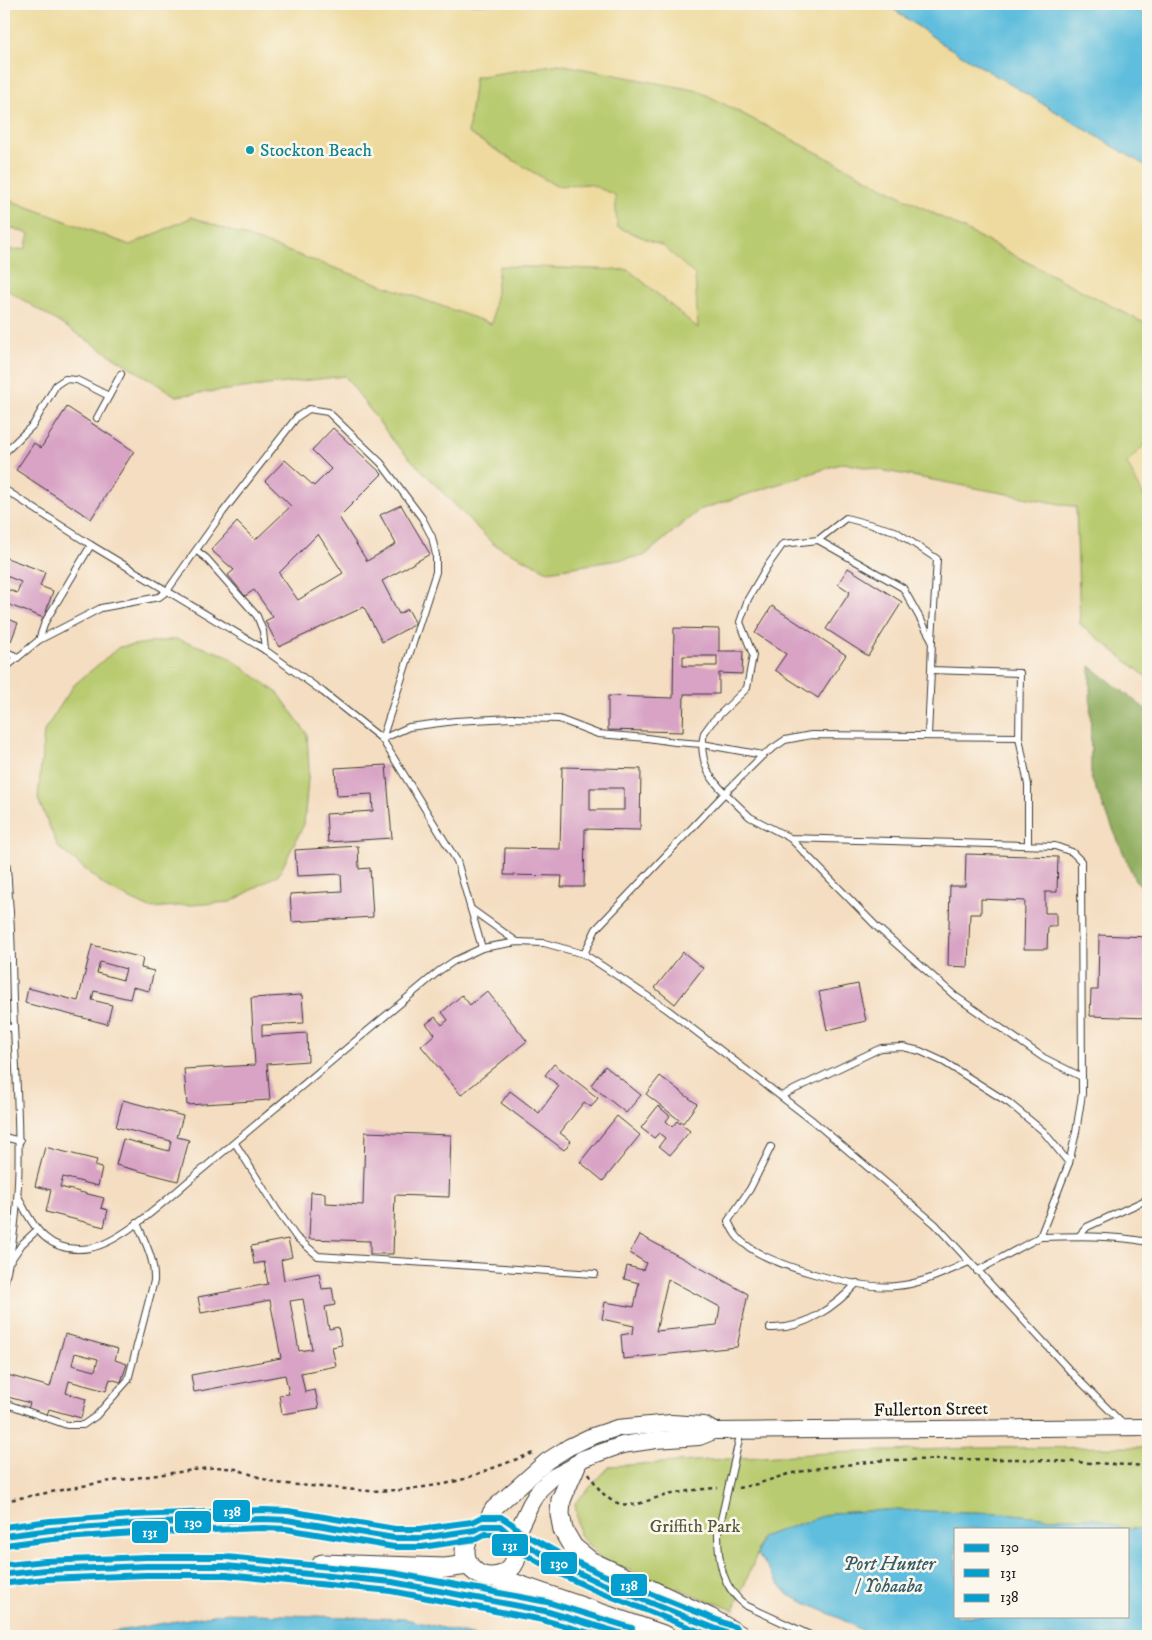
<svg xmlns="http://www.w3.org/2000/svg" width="1152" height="1640" font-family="'IM FELL DW Pica',serif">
  <rect width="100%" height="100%" fill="#fbf7ec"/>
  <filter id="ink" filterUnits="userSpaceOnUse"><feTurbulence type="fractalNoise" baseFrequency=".02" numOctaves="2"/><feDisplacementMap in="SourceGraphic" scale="10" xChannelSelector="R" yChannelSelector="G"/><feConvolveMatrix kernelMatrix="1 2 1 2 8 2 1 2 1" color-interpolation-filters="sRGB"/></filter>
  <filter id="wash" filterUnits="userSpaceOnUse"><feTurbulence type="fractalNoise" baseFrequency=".0096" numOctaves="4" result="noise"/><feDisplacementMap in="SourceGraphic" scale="20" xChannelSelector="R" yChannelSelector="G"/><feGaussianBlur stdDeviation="1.12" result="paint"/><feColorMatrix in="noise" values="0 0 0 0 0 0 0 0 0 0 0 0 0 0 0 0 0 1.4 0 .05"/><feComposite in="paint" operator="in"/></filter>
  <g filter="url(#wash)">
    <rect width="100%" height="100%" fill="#f4ddc0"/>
    <!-- green -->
    <g fill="#b9cb6f" stroke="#6a7446">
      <polygon points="559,64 699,91 1148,325 1148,441 1128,463 1148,505 1148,678 1080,624 1076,507 843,463 699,510 644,556 548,571 493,544 394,442 345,376 176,396 4,288 4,250 25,249 29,234 4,225 4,198 130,245 192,217 492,324 499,266 629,270 698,328 663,246 617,227 589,184 556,186 468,133 475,77"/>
      <polygon points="177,639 226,655 279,694 307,734 309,768 304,824 279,874 231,902 150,908 109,889 58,847 38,799 44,731 74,685 119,647"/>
      <polygon points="1148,1447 1148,1528 1126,1529 1094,1518 1049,1518 1004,1513 888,1510 832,1513 761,1537 757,1554 734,1610 602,1560 579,1535 575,1503 610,1466 828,1453 976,1448"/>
    </g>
    <!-- forest -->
    <polygon fill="#92af62" stroke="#57663f" points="1090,666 1148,711 1148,893 1135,880 1091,778"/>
    <!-- sand -->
    <g fill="#eeda9e" stroke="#857b5d">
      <polygon points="4,4 886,4 943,44 1148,167 1148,325 699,91 559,64 475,77 468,133 556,186 589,184 615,195 617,227 663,246 695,275 698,328 629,270 499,266 492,324 192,217 130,245 4,198"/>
      <polygon points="1148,441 1148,505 1127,463"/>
    </g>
    <!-- water -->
    <g fill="#5ebedd" stroke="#3d6d7c">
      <polygon points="886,4 1148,4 1148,167 943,44"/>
      <polygon points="888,1510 1004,1513 1049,1518 1094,1518 1126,1529 956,1529 956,1616 1128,1616 1128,1529 1148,1528 1148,1636 872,1636 839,1618 788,1595 757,1554 761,1537 832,1513"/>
      <polygon points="224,1613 406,1619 475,1636 88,1636"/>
    </g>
    <g id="blocks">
      <!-- building -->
      <g fill="#d8a3c5" fill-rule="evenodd">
        <polygon points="67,407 134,451 91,519 16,470 34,443 41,448"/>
        <path d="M333,428L382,474L339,517L367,561L396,544L380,515L401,505L430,554L382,581L399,614L408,609L416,624L382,642L364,607L279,647L265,621L273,617L254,590L245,596L228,575L234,570L211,550L237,522L255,540L291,506L265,481L285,460L314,486L331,469L312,450ZM318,534L343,573L298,600L279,573Z"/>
        <polygon points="4,557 45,572 40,586 53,591 44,618 4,603 4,588 17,593 21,582 4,575"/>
        <polygon points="848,568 902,602 868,656 826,629 850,592 838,584"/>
        <polygon points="772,606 846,655 818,698 775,670 786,654 755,633"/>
        <polygon points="4,617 18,623 11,641 4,639"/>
        <path d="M674,628L719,629V651H743L742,674L719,673V694H684L683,732L608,730V696L673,698ZM683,656H717V666H683Z"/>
        <polygon points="386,765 392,838 328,842 326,814 373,811 372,794 337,796 335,768"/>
        <path d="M562,767L641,769L640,830L585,829L584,887H561L562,876L504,875L505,848L560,849ZM590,788H624V810H590Z"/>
        <polygon points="358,846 359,869 370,868 373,917 292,922 290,894 342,891 341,874 297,876 295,850"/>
        <polygon points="966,854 1058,857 1057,892 1045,892 1045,913 1056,913 1056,926 1048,926 1047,949 1024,949 1025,901 981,899 981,914 970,914 968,967 948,966 950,886 965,886"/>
        <polygon points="1099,935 1148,937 1148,1018 1090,1016 1091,990 1098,990"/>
        <path d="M92,945L143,958L141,968L154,971L149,991L133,987L130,999L94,991L92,1000L112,1005L107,1024L25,1003L28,988L78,1001ZM100,962L126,969L123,980L97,973Z"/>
        <polygon points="683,952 703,968 675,1004 655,988"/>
        <polygon points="858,984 866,1021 827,1030 819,992"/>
        <polygon points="487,991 527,1041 461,1095 421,1046 435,1034 426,1024 435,1017 442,1025 448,1020 442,1012 462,995 470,1005"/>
        <polygon points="302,995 304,1023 262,1025 262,1036 307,1033 308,1061 267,1064 270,1100 187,1105 184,1069 255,1065 251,998"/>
        <polygon points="554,1064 598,1098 591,1107 584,1102 560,1133 571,1141 564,1150 501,1103 510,1091 539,1113 559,1086 545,1075"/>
        <polygon points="605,1066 641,1095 626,1113 591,1085"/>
        <polygon points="660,1076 697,1104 683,1123 646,1094"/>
        <polygon points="123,1100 183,1116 177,1137 189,1140 178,1181 116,1165 123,1139 169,1151 171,1141 116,1127"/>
        <polygon points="658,1106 670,1116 666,1121 672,1127 677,1121 690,1131 670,1155 659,1146 665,1138 659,1133 654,1138 641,1128"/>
        <polygon points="617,1116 640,1135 603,1181 580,1162"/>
        <polygon points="365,1132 451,1135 449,1197 395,1195 393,1254 370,1254 370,1241 309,1239 311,1192 325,1193 325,1203 363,1205"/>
        <polygon points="45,1147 97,1160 95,1166 102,1168 98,1186 63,1177 60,1187 104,1198 101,1208 108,1210 104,1227 46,1212 51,1190 35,1186"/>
        <path d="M640,1235L748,1294L737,1347L623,1359L621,1335L633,1333L634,1326L602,1319L605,1302L634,1307L639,1283L624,1279L627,1266L643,1270L646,1263L630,1253ZM668,1279L720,1307L717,1325L656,1331Z"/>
        <path d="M288,1239L292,1257L281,1260L284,1280L319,1273L322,1289L332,1288L335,1305L325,1307L329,1329L338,1327L342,1345L332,1347L336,1366L301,1373L305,1392L315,1390L319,1408L282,1414L279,1395L289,1394L285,1375L194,1392L191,1375L281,1358L270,1300L201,1313L198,1297L268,1284L264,1262L254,1264L251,1246ZM303,1299L312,1349L299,1351L290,1301Z"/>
        <polygon points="4,1242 8,1243 4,1257"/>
        <path d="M65,1334L118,1349L115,1360L127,1364L121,1382L110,1379L106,1391L69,1381L66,1393L86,1399L81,1418L49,1409L47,1415L28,1409L30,1403L4,1396V1374L50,1387ZM75,1353L98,1359L95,1371L72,1365Z"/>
      </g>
    </g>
  </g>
  <g filter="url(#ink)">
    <use href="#blocks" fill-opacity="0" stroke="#3c3935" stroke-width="1"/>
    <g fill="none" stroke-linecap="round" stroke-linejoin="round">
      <defs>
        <g id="service">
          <polyline points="97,418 121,374"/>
          <polyline points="4,453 33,425 56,385 65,379 77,380 109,396"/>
          <polyline points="4,489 91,545 265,650 323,692 382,739 457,861 482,948"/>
          <polyline points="818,540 903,588 932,640 931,670 1020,673 1019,737"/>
          <polyline points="197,551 206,558 257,616 263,631 265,650"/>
          <polyline points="39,640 45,622 91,545"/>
          <polyline points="4,651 18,657"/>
          <polyline points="4,669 39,640 101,608 159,597 167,591 223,512 297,417 309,409 328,412 381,463 422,518 432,537 436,555 436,572 382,739"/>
          <polyline points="928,735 931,670"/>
          <path d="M382,739L409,727L455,721L512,718L559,719L598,734L647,738L675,742L702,744C703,767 709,777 725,793L596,929L584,954"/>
          <polyline points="763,755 702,744 704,733 712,722 747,688 753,655 740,622 748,599 766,568 783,544 818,540 846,518 895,531 937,559 932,640"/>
          <polyline points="790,838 877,927 955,996 1044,1058 1082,1077"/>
          <path d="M4,850C8,866 8,882 9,899C12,933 12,967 13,1001C16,1096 28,1191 4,1284"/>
          <polyline points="471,909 517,942"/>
          <polyline points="4,1026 14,1029"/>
          <polyline points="781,1096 881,1048 903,1047 920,1051 944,1062 1009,1103 1043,1131 1069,1163"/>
          <polyline points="4,1137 20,1141"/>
          <polyline points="235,1143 277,1210 296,1237 318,1256 595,1274"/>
          <path d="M771,1147L750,1189L728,1221C733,1231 737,1239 746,1245C775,1267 860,1290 896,1286C922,1284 946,1272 969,1262"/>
          <path d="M18,1196C33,1229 50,1255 90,1248C122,1243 172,1194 198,1173C279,1106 359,1038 439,971L454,961L482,948L517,942L544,943L584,954L619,977L668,1010L813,1121L935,1224L1073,1374L1123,1424"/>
          <polyline points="1079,1236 1087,1227 1148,1199"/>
          <path d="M1040,1237C1076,1236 1112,1235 1148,1242"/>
          <polyline points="11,1260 22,1244 37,1230"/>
          <polyline points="977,1271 1040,1237 1069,1163 1076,1132 1082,1094 1081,861 1072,852 1055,846 790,838 750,817 725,793 763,755 785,740 811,735 1019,737 1028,785 1028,845"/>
          <path d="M770,1328C803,1330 836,1306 857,1283"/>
          <path d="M4,1403L67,1425H83L96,1416L128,1380L154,1281C155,1260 145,1242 137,1223"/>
          <path d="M741,1431L718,1533C718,1561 722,1589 747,1606L812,1636"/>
        </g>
        <g id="secondary">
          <polyline points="483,1526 493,1509 547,1461 569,1447 590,1437 617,1428 671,1423 704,1425 714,1431"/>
          <polyline points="513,1537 520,1526 531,1503 540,1489 553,1477 576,1465 582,1459 622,1445 656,1440 699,1437 714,1431 1148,1427"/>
        </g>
        <g id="primary">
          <polyline points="576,1465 561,1500 560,1514 563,1530 573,1547 590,1561 710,1618 741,1636"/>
          <circle cx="491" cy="1551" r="26"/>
          <polyline points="4,1536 51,1530 134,1524 264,1519 287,1520 394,1538 421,1538 475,1530"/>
          <polyline points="514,1538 560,1564 598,1582 664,1609"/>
          <polyline points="322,1564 445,1568 468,1565"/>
          <polyline points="4,1575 45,1570 146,1566 226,1566 392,1582 461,1594 545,1611 630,1636"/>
          <polyline points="495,1577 666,1636"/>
        </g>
      </defs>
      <!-- service casing -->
      <use href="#service" stroke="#3c3935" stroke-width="8"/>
      <!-- secondary casing -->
      <use href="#secondary" stroke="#3c3935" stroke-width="18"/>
      <!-- primary casing -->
      <use href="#primary" stroke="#3c3935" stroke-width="21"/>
      <!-- path -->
      <g stroke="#3c3935" stroke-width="2.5" stroke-dasharray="4 4" stroke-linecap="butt">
        <path d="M589,1473C601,1495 614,1510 641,1503C648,1501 654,1498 660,1497C679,1492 698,1489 718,1488"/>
        <polyline points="738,1488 757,1484 788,1474 820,1468 886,1460 1018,1459 1148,1466"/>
        <polyline points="4,1501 98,1483 216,1467 236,1469 275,1483 369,1491 403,1490 445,1484 464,1479 533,1453"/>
      </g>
      <!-- service -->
      <use href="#service" stroke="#fff" stroke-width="6"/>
      <!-- secondary -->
      <use href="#secondary" stroke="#fff" stroke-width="16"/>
      <!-- primary -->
      <use href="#primary" stroke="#fff" stroke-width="19"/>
      <defs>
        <g id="bus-1">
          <polyline points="4,1536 51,1530 134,1524 264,1519 287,1520 394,1538 421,1538 475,1530 483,1526 500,1526 514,1538 560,1564 598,1582 734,1636"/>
          <polyline points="8,1574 45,1570 146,1566 226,1566 392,1582 545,1611 630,1636"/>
        </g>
        <g id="bus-2">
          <polyline points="5,1545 52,1539 134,1533 264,1528 286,1529 394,1547 422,1547 476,1539 486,1534 497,1534 509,1545 556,1572 595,1590 711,1636"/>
          <polyline points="9,1583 46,1579 146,1575 226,1575 391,1591 543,1620 600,1636"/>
        </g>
        <g id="bus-3">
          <polyline points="4,1527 50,1521 133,1515 264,1510 288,1511 395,1529 420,1529 472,1522 482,1517 501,1517 512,1524 519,1531 564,1556 601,1574 737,1628"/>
          <polyline points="7,1565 45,1561 146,1557 226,1557 393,1573 547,1602 632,1628"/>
        </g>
      </defs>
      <!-- bus-1 casing -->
      <use href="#bus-1" stroke="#fbf7ec" stroke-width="10"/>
      <!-- bus-2 casing -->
      <use href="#bus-2" stroke="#fbf7ec" stroke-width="10"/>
      <!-- bus-3 casing -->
      <use href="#bus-3" stroke="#fbf7ec" stroke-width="10"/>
      <!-- bus-1 -->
      <use href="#bus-1" stroke="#049ecf" stroke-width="6"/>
      <!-- bus-2 -->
      <use href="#bus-2" stroke="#049ecf" stroke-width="6"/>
      <!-- bus-3 -->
      <use href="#bus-3" stroke="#049ecf" stroke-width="6"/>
    </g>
  </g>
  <!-- markers -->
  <circle fill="#0f9aa8" stroke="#fbf7ec" stroke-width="2" cx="250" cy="150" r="5"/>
  <g text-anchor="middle" stroke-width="5" stroke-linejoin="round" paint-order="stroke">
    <!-- culture labels -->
    <g font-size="18" fill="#0d838f" stroke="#fbf7ec" text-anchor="start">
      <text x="260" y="156">Stockton Beach</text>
    </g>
    <!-- street labels -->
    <g font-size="18" fill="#1c1c1c" stroke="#fbf7ec">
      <text transform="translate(931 1409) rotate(-1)" y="6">Fullerton Street</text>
    </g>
    <!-- park labels -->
    <g font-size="18" fill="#535939" stroke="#fbf7ec">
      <text x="695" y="1532">Griffith Park</text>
    </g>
    <!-- water labels -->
    <g font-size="19" font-style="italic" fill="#365d69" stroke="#fbf7ec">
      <text x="889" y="1570">Port Hunter<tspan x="889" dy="22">/ Yohaaba</tspan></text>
    </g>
  </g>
  <g stroke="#fbf7ec" stroke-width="2">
    <rect x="212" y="1499" width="39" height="24" rx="5" fill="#049ecf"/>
    <rect x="174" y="1510" width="38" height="24" rx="5" fill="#049ecf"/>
    <rect x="131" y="1520" width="38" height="24" rx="5" fill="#049ecf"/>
    <rect x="491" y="1533" width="38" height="24" rx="5" fill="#049ecf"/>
    <rect x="540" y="1551" width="38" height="24" rx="5" fill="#049ecf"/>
    <rect x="610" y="1573" width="38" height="24" rx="5" fill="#049ecf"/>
  </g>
  <g font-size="14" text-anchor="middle" font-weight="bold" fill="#fff">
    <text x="232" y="1516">138</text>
    <text x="193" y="1527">130</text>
    <text x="150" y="1537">131</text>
    <text x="510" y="1550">131</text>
    <text x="559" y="1568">130</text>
    <text x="629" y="1590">138</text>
  </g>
  <!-- margin -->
  <rect width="1152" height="1640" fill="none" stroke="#fbf7ec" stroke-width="20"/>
  <!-- legend -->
  <rect x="954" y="1528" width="175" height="90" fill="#fbf7ec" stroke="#a29f99"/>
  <rect x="964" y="1544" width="25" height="8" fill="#049ecf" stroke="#a29f99"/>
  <text x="1000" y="1552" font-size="15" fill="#1c1c1c">130</text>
  <rect x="964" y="1569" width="25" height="8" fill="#049ecf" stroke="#a29f99"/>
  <text x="1000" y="1578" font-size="15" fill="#1c1c1c">131</text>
  <rect x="964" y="1594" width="25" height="8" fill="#049ecf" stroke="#a29f99"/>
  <text x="1000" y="1602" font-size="15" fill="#1c1c1c">138</text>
</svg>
